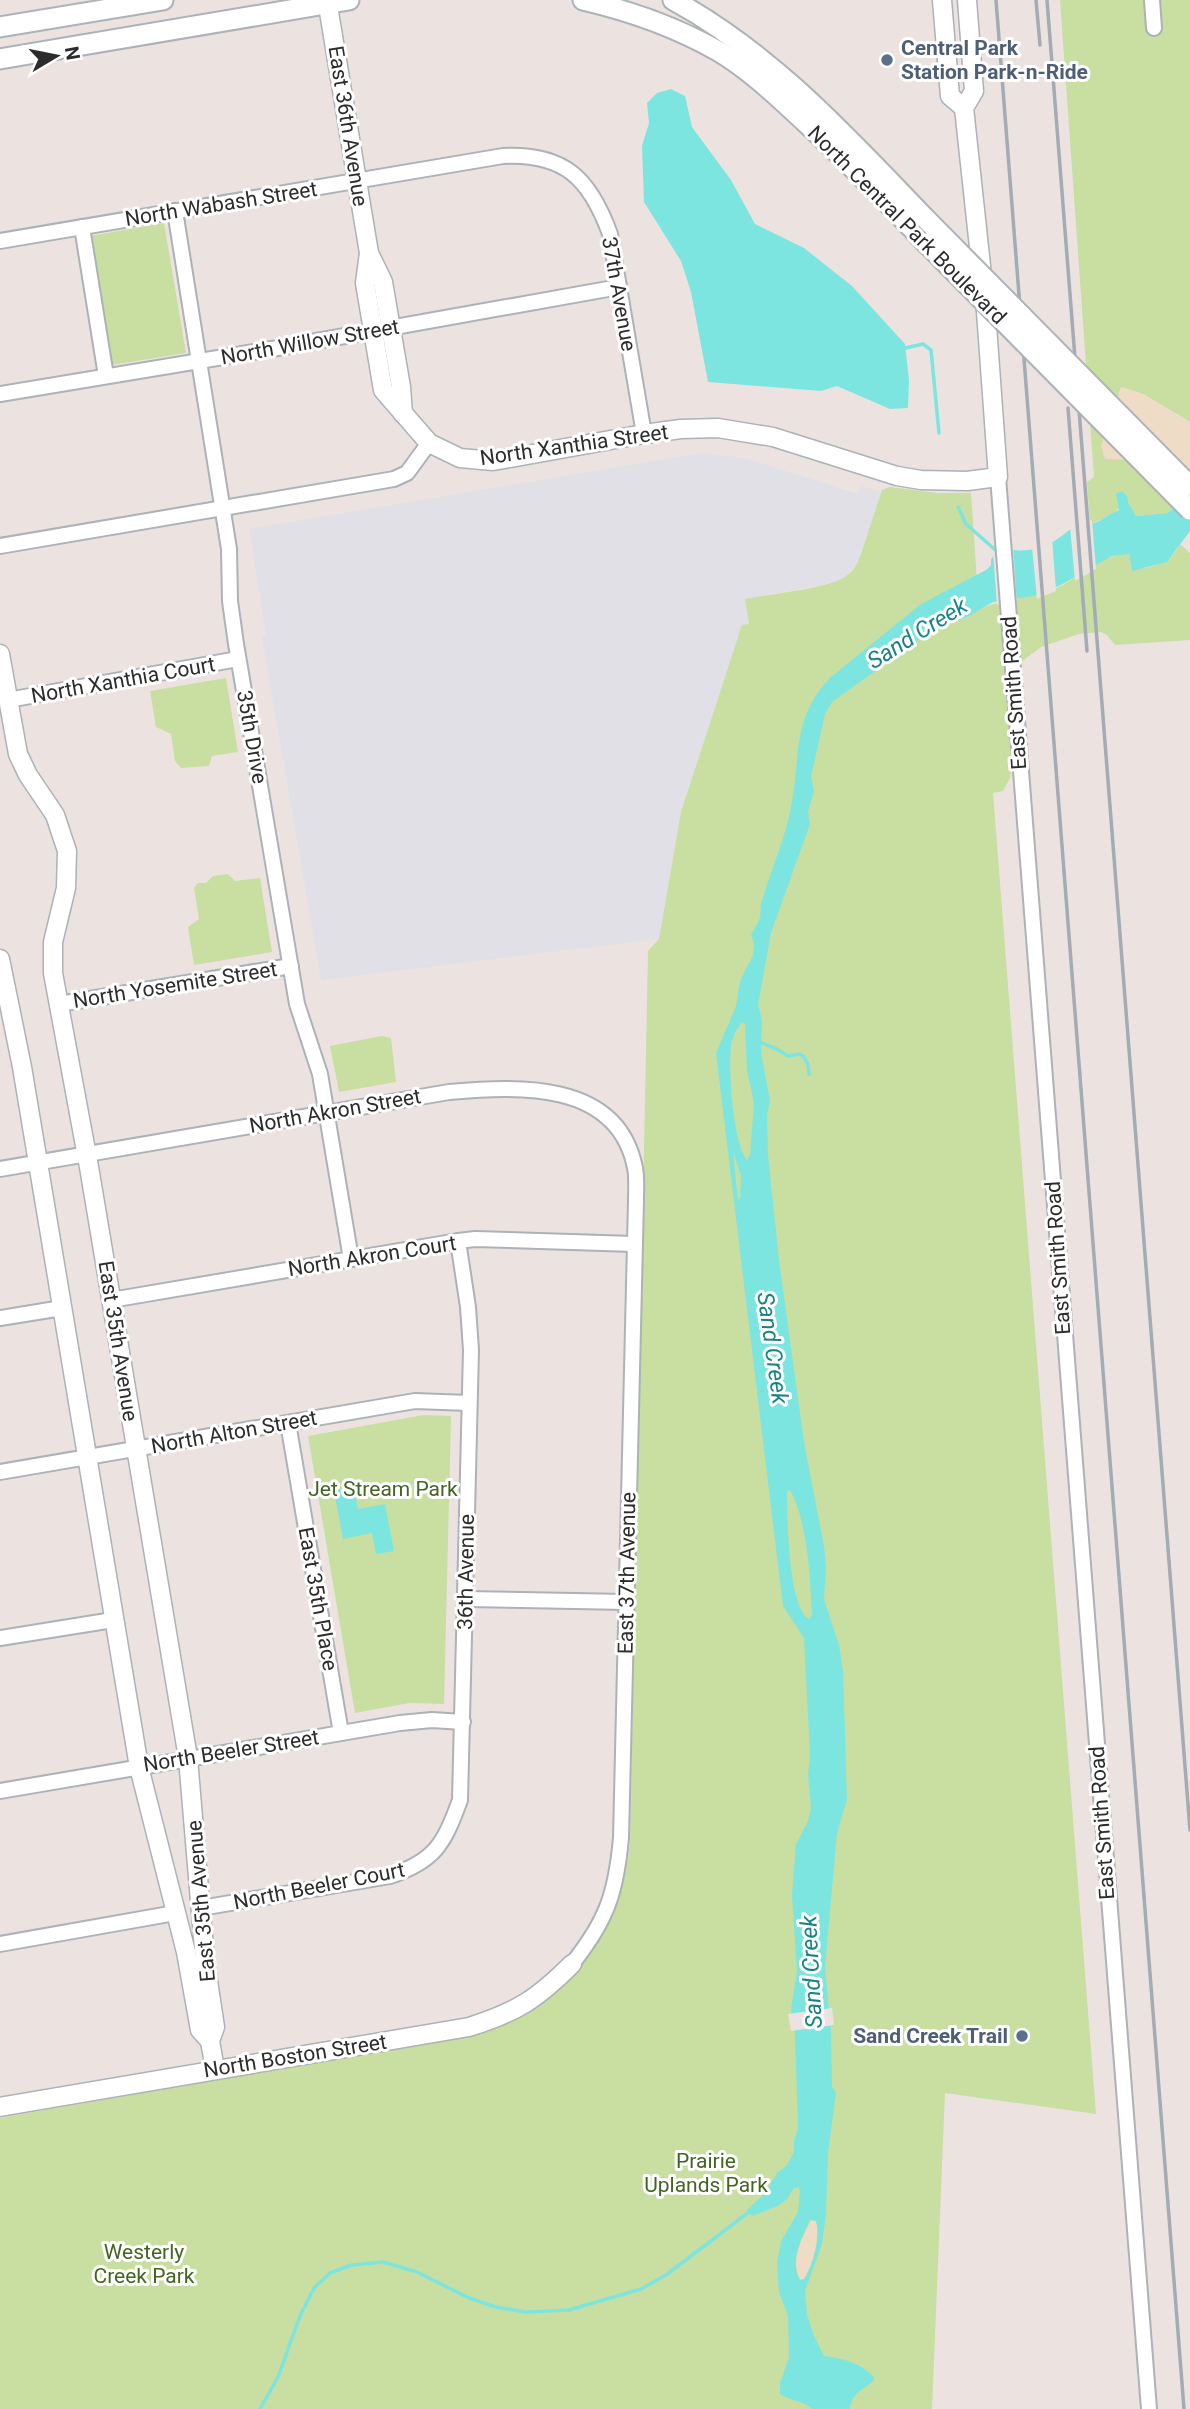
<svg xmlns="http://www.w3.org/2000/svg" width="1190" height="2409" font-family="Roboto,sans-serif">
  <rect width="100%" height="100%" fill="#ece3e0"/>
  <!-- industrial -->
  <polygon fill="#e0e0e6" points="701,453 745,458 858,494 861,486 881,492 861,554 858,563 846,576 832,583 745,599 749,624 742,626 681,812 659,939 321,980 262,637 266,635 249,529"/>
  <!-- green -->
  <g fill="#c9dea1">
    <polygon points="1060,0 1190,0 1190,422 1143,394 1121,387 1133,459 1176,506 1167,513 1135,516 1128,502 1106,518 1090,524 1087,482 1094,477"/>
    <polygon points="164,223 186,353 112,365 90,236"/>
    <path d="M890,487L937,493H971L979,610C1003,597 1033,599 1059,587C1080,576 1104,553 1129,554L1132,570C1153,567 1171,564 1180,544L1190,553V640L1115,645L1107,635L1101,632L1079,634L1041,647L1004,675L1013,763L1010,778L1003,791L993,793L1096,2114L945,2093L932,2409H0V2118L476,2035C566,2003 619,1940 630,1844L648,951L659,939L681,812L742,625L749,624L745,599C768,594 829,589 846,576C854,571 858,563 861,554L882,490Z"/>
    <polygon points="226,678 238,752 212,756 209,766 181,768 175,761 171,734 156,727 150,691"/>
    <polygon points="228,874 235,881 260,878 272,952 194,965 188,927 199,919 194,888 198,883 206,883 213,876"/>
    <polygon points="382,1036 391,1038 396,1082 339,1092 330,1046"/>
    <polygon points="424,1415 451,1416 444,1704 409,1703 355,1713 308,1436"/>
  </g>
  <!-- sand -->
  <g fill="#eedcc6">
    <polygon points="1121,387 1143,394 1190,422 1190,495 1133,460 1105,459 1101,446"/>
    <path d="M811,2220L816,2221C820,2238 813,2265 804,2279L800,2280C790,2260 802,2238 811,2220Z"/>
  </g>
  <!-- water -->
  <g fill="#7de5e0" fill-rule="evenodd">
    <polygon points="671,89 685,96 692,127 731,180 755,224 804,248 852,286 905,344 909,380 908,408 890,409 837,386 821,391 708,382 691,292 681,261 644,202 642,146 649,123 647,103 657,93"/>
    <path d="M1122,491L1127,496L1128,502L1136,516L1167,513L1190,495V531L1167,562L1132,571L1129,554L1112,556L1059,586L1033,596L993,602L969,616L930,632L832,702L825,714L811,777L814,791L808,812L810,824L771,933L758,1005L762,1020L761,1052L770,1101L767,1115L768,1155L779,1260L804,1442L824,1546L826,1567L824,1599L839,1645L843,1671L847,1800L837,1833L825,1967L831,2033L832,2087L836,2092L828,2153L826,2214L822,2244L805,2291L807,2314L813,2334L824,2356C842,2358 861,2363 874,2377V2380C863,2391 852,2392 850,2409H812C803,2400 790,2401 780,2394V2383L789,2357L788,2316L779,2292L777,2263L781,2241L798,2212L800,2191L798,2187L794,2188L787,2199L778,2206L752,2216L747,2210L766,2192L777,2173L787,2165L794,2152V2141L798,2128L795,2035L791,2009L797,1971L792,1895L796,1844L808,1821L811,1808L808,1775L810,1754L804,1638L783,1606L716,1053L736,1006L740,981L753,955L754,943L751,935L760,918L761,904C770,872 785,840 791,807C801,756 791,718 831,677L921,604L986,570L991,565V559L1001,548C1028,554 1047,549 1068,531C1074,526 1087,525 1094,523C1104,520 1110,513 1119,510L1116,494ZM742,1022L745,1024L747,1070L754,1103L750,1155L747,1160C733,1145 727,1062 732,1041C734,1035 738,1027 742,1022ZM733,1152L741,1176L740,1198L738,1200ZM790,1490C808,1522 810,1579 812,1615L809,1619C788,1607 787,1516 787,1491ZM810,2220L816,2221C821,2238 813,2265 804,2279L800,2280C789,2260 802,2238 810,2220Z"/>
    <polygon points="354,1487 358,1509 385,1504 394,1551 376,1554 372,1533 343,1539 334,1491"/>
  </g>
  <!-- pier -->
  <g fill="#ece3e0">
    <polygon points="1092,520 1096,569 1075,581 1070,526"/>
    <polygon points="1052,538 1056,591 1037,599 1032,547"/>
    <polygon points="1002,545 1013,547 1017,603 997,605 993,552"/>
    <polygon points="832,2008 834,2025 791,2031 788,2014"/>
  </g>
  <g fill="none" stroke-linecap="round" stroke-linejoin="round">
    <!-- stream -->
    <g stroke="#7de5e0" stroke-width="3.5">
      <polyline points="901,349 923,344 931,350 939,433"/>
      <polyline points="958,507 966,524 1000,554"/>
      <polyline points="759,1042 775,1048 788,1056 799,1054 803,1056 808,1064 809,1074"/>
      <polyline points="260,2409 278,2377 300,2316 314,2288 330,2273 352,2265 383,2262 417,2272 469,2298 496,2307 525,2312 569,2310 641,2289 666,2275 753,2209"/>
    </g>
    <defs>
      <g id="minor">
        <polyline points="1152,0 1154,28"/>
        <polyline points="175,211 229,549 230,601 236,644 297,1004 320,1074 351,1259"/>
        <polyline points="82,227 106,376"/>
        <path d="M0,241L503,156C565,153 590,179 610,234L644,434"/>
        <polyline points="0,394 272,349 619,287"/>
        <polyline points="998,477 1149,2409"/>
        <polyline points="0,546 394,479 407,473 429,443"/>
        <polyline points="8,700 238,659"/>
        <polyline points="59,1004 291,966"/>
        <path d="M0,1169L449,1092C517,1086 618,1080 635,1168C637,1178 636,1190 636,1200L621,1838C616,1893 607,1920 572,1964"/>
        <polyline points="111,1300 458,1241 475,1239 634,1244"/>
        <polyline points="0,1318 62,1308"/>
        <polyline points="288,1423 341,1733"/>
        <polyline points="0,1472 415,1401 469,1403"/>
        <polyline points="465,1599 627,1602"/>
        <polyline points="0,1638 113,1620"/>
        <polyline points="0,1791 400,1723 432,1720 463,1722"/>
        <path d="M201,1908L390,1876C435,1861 444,1844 460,1800L471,1350L468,1307L458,1241"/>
        <polyline points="0,1944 175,1913"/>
      </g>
      <g id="tertiary">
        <polyline points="327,0 369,253 383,282 401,387 403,414"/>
        <polyline points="942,0 950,96 964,108"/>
        <polyline points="369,253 365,283 383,390 429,443 460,458 493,461 644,434 681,429 718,428 773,437 897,476 921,480 967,481 998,477 986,312 964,108 974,91 967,0"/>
        <polyline points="0,654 18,754 28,775 55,815 67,851 66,888 53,942 53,973 89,1167 188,1758 205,1961 215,2027 210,2041"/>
        <polyline points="0,959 22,1067 139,1767 186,1952 200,2030 210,2041 215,2069"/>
        <path d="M0,2107L469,2027C517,2012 537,1999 572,1964"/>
      </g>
      <g id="secondary">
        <path d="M583,0C630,11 676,27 718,51C750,70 778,97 805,122C847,161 887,202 926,243"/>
        <path d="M673,0C772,54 846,136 924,217"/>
        <polyline points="0,27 163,0"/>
        <polyline points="0,59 349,0"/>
      </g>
    </defs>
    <!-- minor casing -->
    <use href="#minor" stroke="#acb2b7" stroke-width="18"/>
    <!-- tertiary casing -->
    <use href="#tertiary" stroke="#acb2b7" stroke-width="21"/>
    <!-- secondary casing -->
    <use href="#secondary" stroke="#acb2b7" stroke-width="23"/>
    <!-- minor -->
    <use href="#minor" stroke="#fff" stroke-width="14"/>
    <!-- tertiary -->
    <use href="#tertiary" stroke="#fff" stroke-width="18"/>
    <!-- secondary -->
    <use href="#secondary" stroke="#fff" stroke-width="19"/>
    <!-- rail -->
    <g stroke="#a3abb5" stroke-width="3.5">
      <polyline points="996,0 1184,2409"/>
      <polyline points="1036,0 1040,45"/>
      <polyline points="1047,0 1190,1830"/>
      <polyline points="1068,408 1087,651"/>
    </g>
    <defs>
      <g id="secondary-bridge">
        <polyline points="924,217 1190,486"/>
        <polyline points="926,243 1190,510"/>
      </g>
    </defs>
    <!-- secondary-bridge casing -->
    <use href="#secondary-bridge" stroke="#acb2b7" stroke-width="23" stroke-linecap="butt"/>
    <!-- secondary-bridge -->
    <use href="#secondary-bridge" stroke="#fff" stroke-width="19"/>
  </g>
  <!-- markers -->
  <g fill="#5c6f8a" stroke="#fff" stroke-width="2.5">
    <circle cx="887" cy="60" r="7"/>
    <circle cx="1022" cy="2036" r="7"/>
  </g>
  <g text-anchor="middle" stroke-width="6" stroke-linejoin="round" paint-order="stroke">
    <!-- service labels -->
    <g font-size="21" font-weight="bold" fill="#4e5e75" stroke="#fff" text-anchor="start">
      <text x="901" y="55">Central Park<tspan x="901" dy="24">Station Park-n-Ride</tspan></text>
      <text x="1008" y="2043" text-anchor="end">Sand Creek Trail</text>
    </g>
    <!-- street labels -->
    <g font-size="21" fill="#2c2c2c" stroke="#fff">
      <text transform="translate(348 126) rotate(81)" y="7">East 36th Avenue</text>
      <text transform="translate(221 204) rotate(-9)" y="7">North Wabash Street</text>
      <text transform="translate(907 225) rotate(45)" y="7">North Central Park Boulevard</text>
      <text transform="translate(619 294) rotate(80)" y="7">37th Avenue</text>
      <text transform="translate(310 342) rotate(-10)" y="7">North Willow Street</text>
      <text transform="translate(574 445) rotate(-8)" y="7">North Xanthia Street</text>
      <text transform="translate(123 680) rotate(-10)" y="7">North Xanthia Court</text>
      <text transform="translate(1014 693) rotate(-94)" y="7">East Smith Road</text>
      <text transform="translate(252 737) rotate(80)" y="7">35th Drive</text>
      <text transform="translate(175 985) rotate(-9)" y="7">North Yosemite Street</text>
      <text transform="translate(335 1111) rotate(-10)" y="7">North Akron Street</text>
      <text transform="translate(372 1256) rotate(-9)" y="7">North Akron Court</text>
      <text transform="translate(1058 1258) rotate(-94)" y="7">East Smith Road</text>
      <text transform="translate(118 1341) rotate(81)" y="7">East 35th Avenue</text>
      <text transform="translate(234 1432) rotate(-10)" y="7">North Alton Street</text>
      <text transform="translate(466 1572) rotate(-89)" y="7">36th Avenue</text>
      <text transform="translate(627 1573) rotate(-89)" y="7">East 37th Avenue</text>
      <text transform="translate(318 1599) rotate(80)" y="7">East 35th Place</text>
      <text transform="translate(231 1751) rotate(-9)" y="7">North Beeler Street</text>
      <text transform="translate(1102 1823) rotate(-94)" y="7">East Smith Road</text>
      <text transform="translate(319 1886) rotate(-11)" y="7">North Beeler Court</text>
      <text transform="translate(201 1901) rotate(-95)" y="7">East 35th Avenue</text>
      <text transform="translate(295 2056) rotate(-9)" y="7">North Boston Street</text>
    </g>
    <!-- park labels -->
    <g font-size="21" fill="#446421" stroke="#fff">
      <text x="383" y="1496">Jet Stream Park</text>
      <text x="706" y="2168">Prairie<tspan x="706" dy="24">Uplands Park</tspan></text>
      <text x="144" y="2259">Westerly<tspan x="144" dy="24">Creek Park</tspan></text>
    </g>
    <!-- water labels -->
    <g font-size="23" font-style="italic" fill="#188286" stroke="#fff">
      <text transform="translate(917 633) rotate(-32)" y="8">Sand Creek</text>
      <text transform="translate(773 1348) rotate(82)" y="8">Sand Creek</text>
      <text transform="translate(811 1972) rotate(-93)" y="8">Sand Creek</text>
    </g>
  </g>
  <!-- north arrow -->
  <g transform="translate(56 56) rotate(80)" stroke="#ffffff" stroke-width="5" paint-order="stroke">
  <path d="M0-5L12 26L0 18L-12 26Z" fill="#2c2c2c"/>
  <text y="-10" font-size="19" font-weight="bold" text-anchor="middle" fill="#2c2c2c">N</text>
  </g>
</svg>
